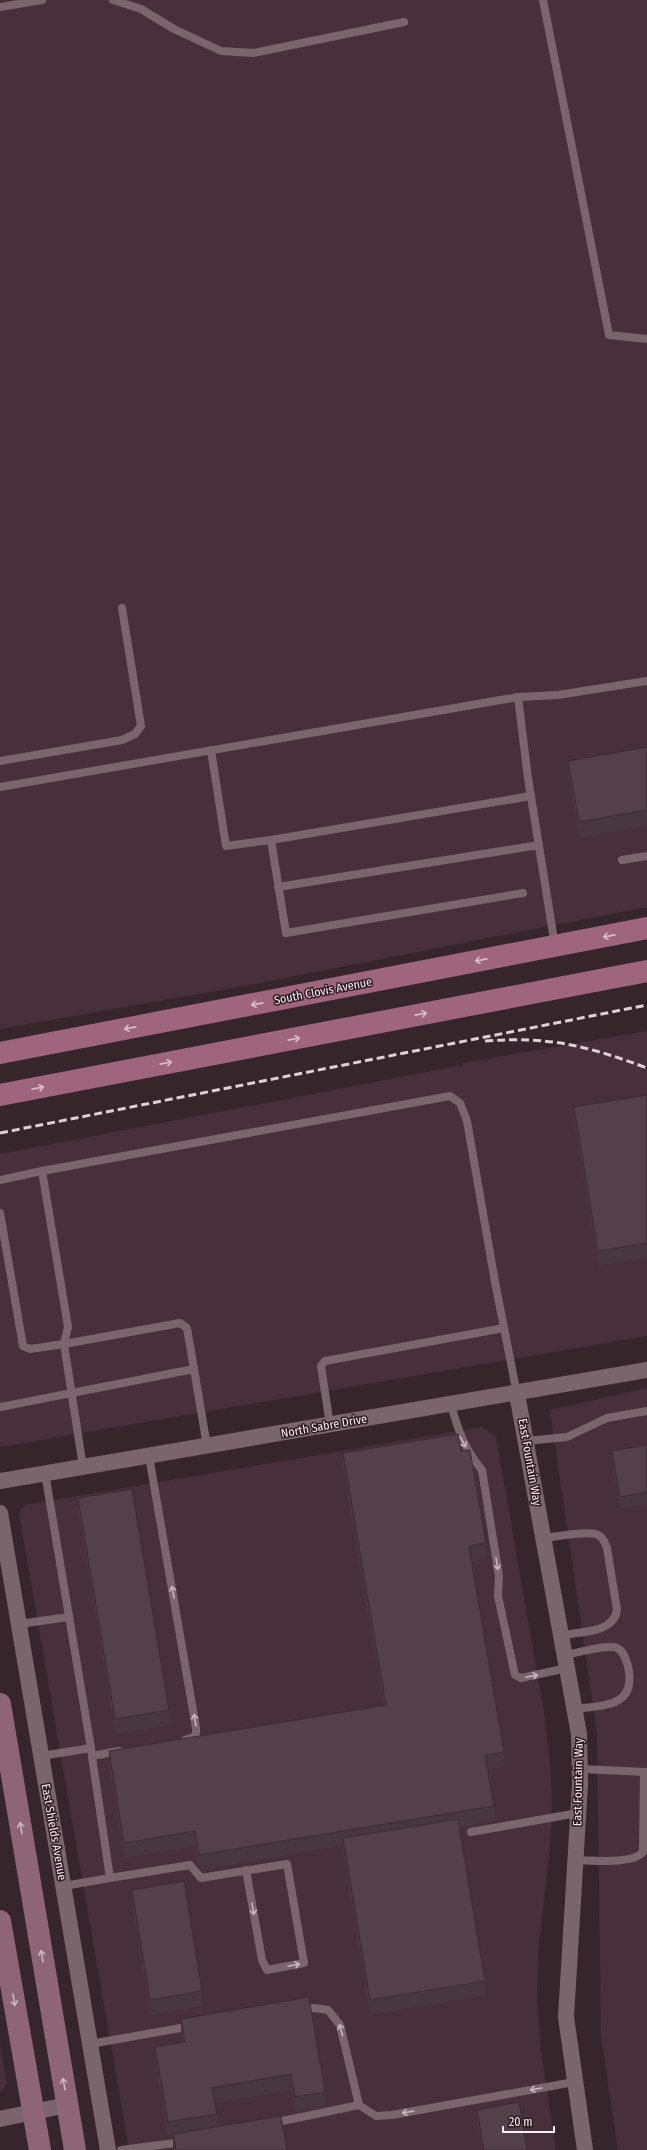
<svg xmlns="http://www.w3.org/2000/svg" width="647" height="2150" font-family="'Fira Sans Condensed',sans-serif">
  <rect width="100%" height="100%" fill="#37252c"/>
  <!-- built -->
  <g fill="#473039">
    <polygon points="0,0 647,0 647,907 244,986 0,1029"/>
    <polygon points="647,1031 647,1336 0,1447 0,1154 463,1065 463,1063"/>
    <polygon points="647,1388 647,2150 618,2150 601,2037 597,1733 550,1410"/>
    <polygon points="482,1427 496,1437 544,1712 550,1761 552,1809 550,1848 538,1954 537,1998 541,2052 556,2150 129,2150 19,1513 25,1505"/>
    <polygon points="0,2045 7,2083 0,2093"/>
  </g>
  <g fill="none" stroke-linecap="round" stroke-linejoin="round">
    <!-- service -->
    <g stroke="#7b656d" stroke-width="8">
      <polyline points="113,0 141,9 174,29 221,51 253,53 404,22"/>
      <polyline points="543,0 609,335 647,339"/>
      <polyline points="0,7 42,0"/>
      <polyline points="518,697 528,778 555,946"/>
      <polyline points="211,750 226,846 271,840 286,933 523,893"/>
      <polyline points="0,761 122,740 135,734 141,726 122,608"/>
      <polyline points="0,787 518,697 558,695 647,681"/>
      <polyline points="271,840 531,796"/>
      <polyline points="622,860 647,856"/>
      <polyline points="278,887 539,845"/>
      <polyline points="0,1180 42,1171"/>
      <polyline points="0,1213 23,1346 30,1349 64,1344 180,1323 187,1328 194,1369 0,1407"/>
      <polyline points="194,1369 207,1446"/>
      <path d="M451,1405C458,1430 465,1450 482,1470L499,1576L498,1596L515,1675L521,1678L567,1668"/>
      <polyline points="330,1425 321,1366 325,1361 504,1328"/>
      <polyline points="526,1441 567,1437 607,1418 647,1411"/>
      <polyline points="149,1456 196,1728 196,1736 185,1740"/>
      <polyline points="83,1467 64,1344 68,1327 42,1171 450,1096 460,1103 467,1121 495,1282 517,1394"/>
      <path d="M544,1538C555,1537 589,1530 598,1535C603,1537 605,1543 607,1548L617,1610C614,1633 580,1632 561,1635"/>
      <polyline points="19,1624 69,1617"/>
      <path d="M565,1655C577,1653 607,1644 617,1648C624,1651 626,1660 628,1666C637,1707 605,1705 575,1709"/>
      <polyline points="41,1756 91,1748 45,1473"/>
      <polyline points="92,1756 119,1751"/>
      <polyline points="580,1769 647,1772"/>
      <polyline points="471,1832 578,1813"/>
      <path d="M575,1860C592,1860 632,1865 643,1852L644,1772"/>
      <polyline points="110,1878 190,1865 201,1878 287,1864 304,1963 267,1970 262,1960 246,1870"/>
      <polyline points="64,1886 110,1878 91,1750"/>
      <polyline points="301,2010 314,2008 328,2010 340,2025 359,2105 376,2116 392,2115 574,2082"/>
      <polyline points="90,2044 192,2026"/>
      <polyline points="273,2123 359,2105"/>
      <polyline points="121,2150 183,2142"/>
    </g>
    <!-- minor -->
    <g stroke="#7b656d" stroke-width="16">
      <polyline points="517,1394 579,1734 580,1784 566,2017 585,2150"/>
      <polyline points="0,1481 647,1370"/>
      <polyline points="0,1513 108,2150"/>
      <polyline points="0,2119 67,2105"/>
    </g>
    <!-- secondary -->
    <g stroke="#8d6575" stroke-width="22">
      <polyline points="0,1704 75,2150"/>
      <polyline points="0,1921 40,2150"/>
    </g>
    <!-- primary -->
    <g stroke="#9e657d" stroke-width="22">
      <polyline points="0,1053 647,928"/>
      <polyline points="0,1095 647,971"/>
    </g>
    <!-- rail -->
    <g stroke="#ded0d6" stroke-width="3" stroke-dasharray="8 4" stroke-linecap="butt">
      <path d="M485,1041C549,1036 588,1046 647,1068"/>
      <polyline points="0,1133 647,1005"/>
    </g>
  </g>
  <!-- wall -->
  <g fill="#48373e">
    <polygon points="647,747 647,826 579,838 568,776 568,761"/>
    <polygon points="647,1095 647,1258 598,1266 574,1123 574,1107"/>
    <polygon points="647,1445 647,1504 620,1509 612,1463 612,1451"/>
    <polygon points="461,1451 486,1543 486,1559 472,1561 504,1752 504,1767 488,1770 494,1806 494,1821 459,1827 485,1981 485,1996 370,2015 343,1853 343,1846 199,1870 195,1846 124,1858 109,1767 109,1751 383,1706 343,1468 343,1453"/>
    <polygon points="78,1498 169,1710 169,1725 115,1734 78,1513"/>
    <polygon points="132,1890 202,1991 202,2006 150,2015 132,1905"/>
    <polygon points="181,2019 325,2092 325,2107 295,2112 291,2090 215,2103 217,2114 217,2126 287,2150 173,2150 173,2137 168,2137 155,2063 155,2047 183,2043 181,2034"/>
    <polygon points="477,2110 527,2150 482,2150 477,2121"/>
  </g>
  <!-- building -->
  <g fill="#544048" stroke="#3b2d32">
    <polygon points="647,747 647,810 579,822 568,761"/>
    <polygon points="647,1095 647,1243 598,1251 574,1107"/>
    <polygon points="458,1434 461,1451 470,1450 486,1543 469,1546 504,1752 485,1755 494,1806 199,1855 195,1831 124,1843 109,1751 386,1705 343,1453"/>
    <polygon points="647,1445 647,1492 620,1497 612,1451"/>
    <polygon points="132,1489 169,1710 115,1719 78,1498"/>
    <polygon points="458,1819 485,1981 370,2000 343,1838"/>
    <polygon points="184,1881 202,1991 150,2000 132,1890"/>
    <polygon points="309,1997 325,2092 295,2097 291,2074 212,2088 217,2114 168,2122 155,2047 185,2042 181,2019"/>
    <polygon points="519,2102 527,2150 484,2150 477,2110"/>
    <polygon points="281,2116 287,2150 176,2150 173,2134"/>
  </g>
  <!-- one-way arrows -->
  <defs><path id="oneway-shaft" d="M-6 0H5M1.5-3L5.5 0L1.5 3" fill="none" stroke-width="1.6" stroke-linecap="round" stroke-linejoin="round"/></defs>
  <g stroke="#dabdc9">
    <use href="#oneway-shaft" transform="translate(609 936) rotate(169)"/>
    <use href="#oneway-shaft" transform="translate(481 960) rotate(169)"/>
    <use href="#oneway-shaft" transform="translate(257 1004) rotate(169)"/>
    <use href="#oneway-shaft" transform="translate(421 1014) rotate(-11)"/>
    <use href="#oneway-shaft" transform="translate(130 1028) rotate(169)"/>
    <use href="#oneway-shaft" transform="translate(294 1039) rotate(-11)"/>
    <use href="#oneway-shaft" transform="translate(166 1063) rotate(-11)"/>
    <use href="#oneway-shaft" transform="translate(38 1088) rotate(-11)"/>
  </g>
  <g stroke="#c7b7bd">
    <use href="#oneway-shaft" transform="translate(463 1442) rotate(61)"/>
    <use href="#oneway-shaft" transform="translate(497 1564) rotate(81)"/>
    <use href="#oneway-shaft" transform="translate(173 1592) rotate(-100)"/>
    <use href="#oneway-shaft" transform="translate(532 1676) rotate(-12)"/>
    <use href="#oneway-shaft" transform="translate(195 1720) rotate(-100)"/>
    <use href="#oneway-shaft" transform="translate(253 1909) rotate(80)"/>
    <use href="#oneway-shaft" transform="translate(294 1965) rotate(-12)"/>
    <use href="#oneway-shaft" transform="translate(341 2030) rotate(-106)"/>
    <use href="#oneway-shaft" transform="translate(536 2089) rotate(170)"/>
    <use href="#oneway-shaft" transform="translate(408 2112) rotate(170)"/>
  </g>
  <g stroke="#ceb7c0">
    <use href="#oneway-shaft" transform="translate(21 1828) rotate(-100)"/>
    <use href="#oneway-shaft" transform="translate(42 1956) rotate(-100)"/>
    <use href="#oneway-shaft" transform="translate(14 2000) rotate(80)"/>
    <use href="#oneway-shaft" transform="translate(64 2084) rotate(-100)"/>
  </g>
  <g text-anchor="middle" stroke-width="3" stroke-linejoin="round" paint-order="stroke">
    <!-- street labels -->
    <g font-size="12" fill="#faedf2" stroke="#2d1b22">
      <text transform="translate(323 991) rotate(-11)" y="4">South Clovis Avenue</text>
      <text transform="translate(324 1426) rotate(-10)" y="4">North Sabre Drive</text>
      <text transform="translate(530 1462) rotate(80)" y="4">East Fountain Way</text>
      <text transform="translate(578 1782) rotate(-89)" y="4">East Fountain Way</text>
      <text transform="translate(54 1832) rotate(80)" y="4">East Shields Avenue</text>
    </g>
  </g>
  <!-- scale -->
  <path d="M503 2126v6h51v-6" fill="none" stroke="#faedf2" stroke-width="2"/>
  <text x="509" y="2126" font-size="12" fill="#faedf2" stroke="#2d1b22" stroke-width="3" paint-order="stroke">20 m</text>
</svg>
